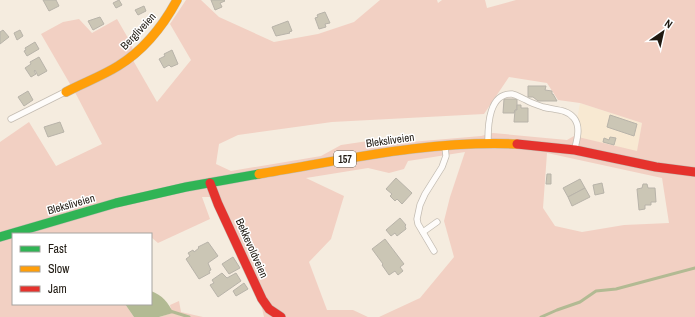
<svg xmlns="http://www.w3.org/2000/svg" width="695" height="317" font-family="'Archivo Narrow',sans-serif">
  <rect width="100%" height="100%" fill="#f5ecdf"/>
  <!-- built -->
  <polygon fill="#f8e9d2" points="580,103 642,123 637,152 574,136"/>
  <!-- green -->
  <g fill="#f2d0c3" fill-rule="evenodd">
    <path d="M186,0H201L219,17L274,42L318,34L354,22L380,0H437L438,3L442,0H485L487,8L516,0H695V317H379L420,298L454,257L444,221L450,197L465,152L408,161L404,169L389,173L368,168L306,178L344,196L331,239L309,262L327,310H353L368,317H264L256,282L219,197H202L210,219L158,243L151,237V234H13V304H125L134,317H0V142L29,122L56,166L102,144L77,96L41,34L63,22L79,19L92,33L117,19L132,45L134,62L157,102L191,60L170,24ZM509,77L547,83L558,100L580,103L642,123L637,151L574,136L567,140L493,133L481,136L399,143L375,140L341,145L321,156L231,171L216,164L219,144L238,135L332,122L484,114ZM547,153L662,178L669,223L624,225L582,232L555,226L543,208Z"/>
    <polygon points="179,301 181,312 203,317 159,317 172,313 170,305"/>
  </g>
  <!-- water -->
  <path fill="#b2ba93" d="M151,291C162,295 169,303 173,313L159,317H134L125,304H151Z"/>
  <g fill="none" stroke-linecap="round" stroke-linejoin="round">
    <!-- stream -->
    <g stroke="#b2ba93" stroke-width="3">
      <polyline points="170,311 189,317"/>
      <polyline points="541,317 557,310 580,302 596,291 616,289 695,268"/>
    </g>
  </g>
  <!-- building -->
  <g fill="#cbc6b5" stroke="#b8b3a9">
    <polygon points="43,0 56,0 59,6 49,11"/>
    <polygon points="119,0 122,5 116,8 113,3"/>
    <polygon points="211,0 224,0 225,1 220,3 222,7 215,10"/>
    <polygon points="144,6 146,11 138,15 135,10"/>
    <polygon points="325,12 330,23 325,24 326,27 319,29 315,18 318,17 317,15 319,14"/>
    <polygon points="100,17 104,24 93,30 88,21"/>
    <polygon points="288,21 292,31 289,32 290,33 276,36 272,27"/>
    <polygon points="3,30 9,37 0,44 0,32"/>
    <polygon points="20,30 23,36 17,40 14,33"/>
    <polygon points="35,42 39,49 27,56 24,51 26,50 25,48"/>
    <polygon points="172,50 178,64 171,67 169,65 164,68 159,59 165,56 164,54"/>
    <polygon points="39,57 47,71 38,76 35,70 34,71 36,74 31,77 25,68 31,64 30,62"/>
    <polygon points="528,86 546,86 545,90 552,91 552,94 553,94 557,101 538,101 533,97 528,97"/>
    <polygon points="28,91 33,100 24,106 18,97"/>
    <polygon points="504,99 517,99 517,110 515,110 514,113 503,113"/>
    <polygon points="517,105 521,105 521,108 528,108 528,122 514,122 515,110 517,110"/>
    <polygon points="610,115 637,124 634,136 607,127"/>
    <polygon points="60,122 64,132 48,137 44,127"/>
    <polygon points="610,137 616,138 614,145 603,142 604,138 609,140"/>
    <polygon points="547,174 551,174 551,184 546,184"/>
    <polygon points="396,178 412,193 402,204 397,199 395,201 390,196 392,194 386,189"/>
    <polygon points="580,179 585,188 568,197 563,188"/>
    <polygon points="602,183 604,193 595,195 593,185"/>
    <polygon points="643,184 647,184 648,188 655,188 656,202 651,202 651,205 645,205 645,209 639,210 637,189 642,188"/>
    <polygon points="585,188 590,197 572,206 568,197"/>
    <polygon points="400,218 406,225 405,226 406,229 397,236 395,233 391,236 386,230"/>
    <polygon points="385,239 404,264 400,267 403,271 398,275 395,271 389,275 382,265 383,264 372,249"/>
    <polygon points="208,242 218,256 208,263 211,270 209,271 210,273 199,279 186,259 190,256 188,253 193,250 194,252 199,248 198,247"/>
    <polygon points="233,257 240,268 229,274 222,264"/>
    <polygon points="222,273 227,278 236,273 241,281 218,297 210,285 214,283 212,280"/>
    <polygon points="244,283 248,289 236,296 233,291"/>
  </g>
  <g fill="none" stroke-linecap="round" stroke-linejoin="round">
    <defs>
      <g id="lane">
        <polyline points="11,119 65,92"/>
        <path d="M488,140C488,125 489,93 512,94C517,95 521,98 526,100C531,103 537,105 543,107C554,110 567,109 574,118C581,127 577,139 575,148"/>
        <polyline points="423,232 437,222"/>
        <polyline points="434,251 418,224 417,219 420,205 425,194 442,167 446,156 445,147"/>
      </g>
      <polyline id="fast" points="0,237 116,203 186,187 259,174"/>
      <g id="slow">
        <path d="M66,92C83,83 102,76 118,66C144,50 163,26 177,0"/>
        <path d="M259,174C344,160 430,140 517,144"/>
      </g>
      <g id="jam">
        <polyline points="517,144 575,150 656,167 695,172"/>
        <polyline points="210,183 218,204 262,299 269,309 281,317"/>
      </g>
    </defs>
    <!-- lane casing -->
    <use href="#lane" stroke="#c3bcb2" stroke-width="7"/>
    <!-- fast casing -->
    <use href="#fast" stroke="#c3bcb2" stroke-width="10"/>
    <!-- slow casing -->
    <use href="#slow" stroke="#c3bcb2" stroke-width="10"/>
    <!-- jam casing -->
    <use href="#jam" stroke="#c3bcb2" stroke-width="10"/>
    <!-- lane -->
    <use href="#lane" stroke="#fefcfa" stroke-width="5.5"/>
    <!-- fast -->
    <use href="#fast" stroke="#30b455" stroke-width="9"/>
    <!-- slow -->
    <use href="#slow" stroke="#ff9f0a" stroke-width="9"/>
    <!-- jam -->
    <use href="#jam" stroke="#e5322d" stroke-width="9"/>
  </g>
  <g text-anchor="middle" stroke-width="3" stroke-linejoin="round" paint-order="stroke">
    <!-- shield labels -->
    <rect fill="#fff" stroke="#625e58" stroke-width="1" x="334" y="151" width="22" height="16" rx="3"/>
    <g font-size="10" font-weight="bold" fill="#1f1911">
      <text x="345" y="163">157</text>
    </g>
    <!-- street labels -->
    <g font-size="11" fill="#1f1911" stroke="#fff">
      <text transform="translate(138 31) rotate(-47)" y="4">Bergliveien</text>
      <text transform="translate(390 140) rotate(-8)" y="4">Bleksliveien</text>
      <text transform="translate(71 204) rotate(-16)" y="4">Bleksliveien</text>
      <text transform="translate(252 248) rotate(66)" y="4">Bekkevoldveien</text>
    </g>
  </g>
  <!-- legend -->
  <rect x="12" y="233" width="140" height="72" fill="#ffffff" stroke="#a5a3a0"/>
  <rect x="20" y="246" width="20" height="6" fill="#30b455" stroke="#a5a3a0"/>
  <text x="48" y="253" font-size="12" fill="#1f1911">Fast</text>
  <rect x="20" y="266" width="20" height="6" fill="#ff9f0a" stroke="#a5a3a0"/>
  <text x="48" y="273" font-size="12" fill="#1f1911">Slow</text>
  <rect x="20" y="286" width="20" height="6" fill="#e5322d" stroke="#a5a3a0"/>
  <text x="48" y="293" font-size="12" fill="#1f1911">Jam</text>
  <!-- north arrow -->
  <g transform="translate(663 32) rotate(34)" stroke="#ffffff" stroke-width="3" paint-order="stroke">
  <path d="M0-3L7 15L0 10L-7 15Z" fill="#1f1911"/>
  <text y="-6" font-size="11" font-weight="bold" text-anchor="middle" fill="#1f1911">N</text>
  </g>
</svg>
